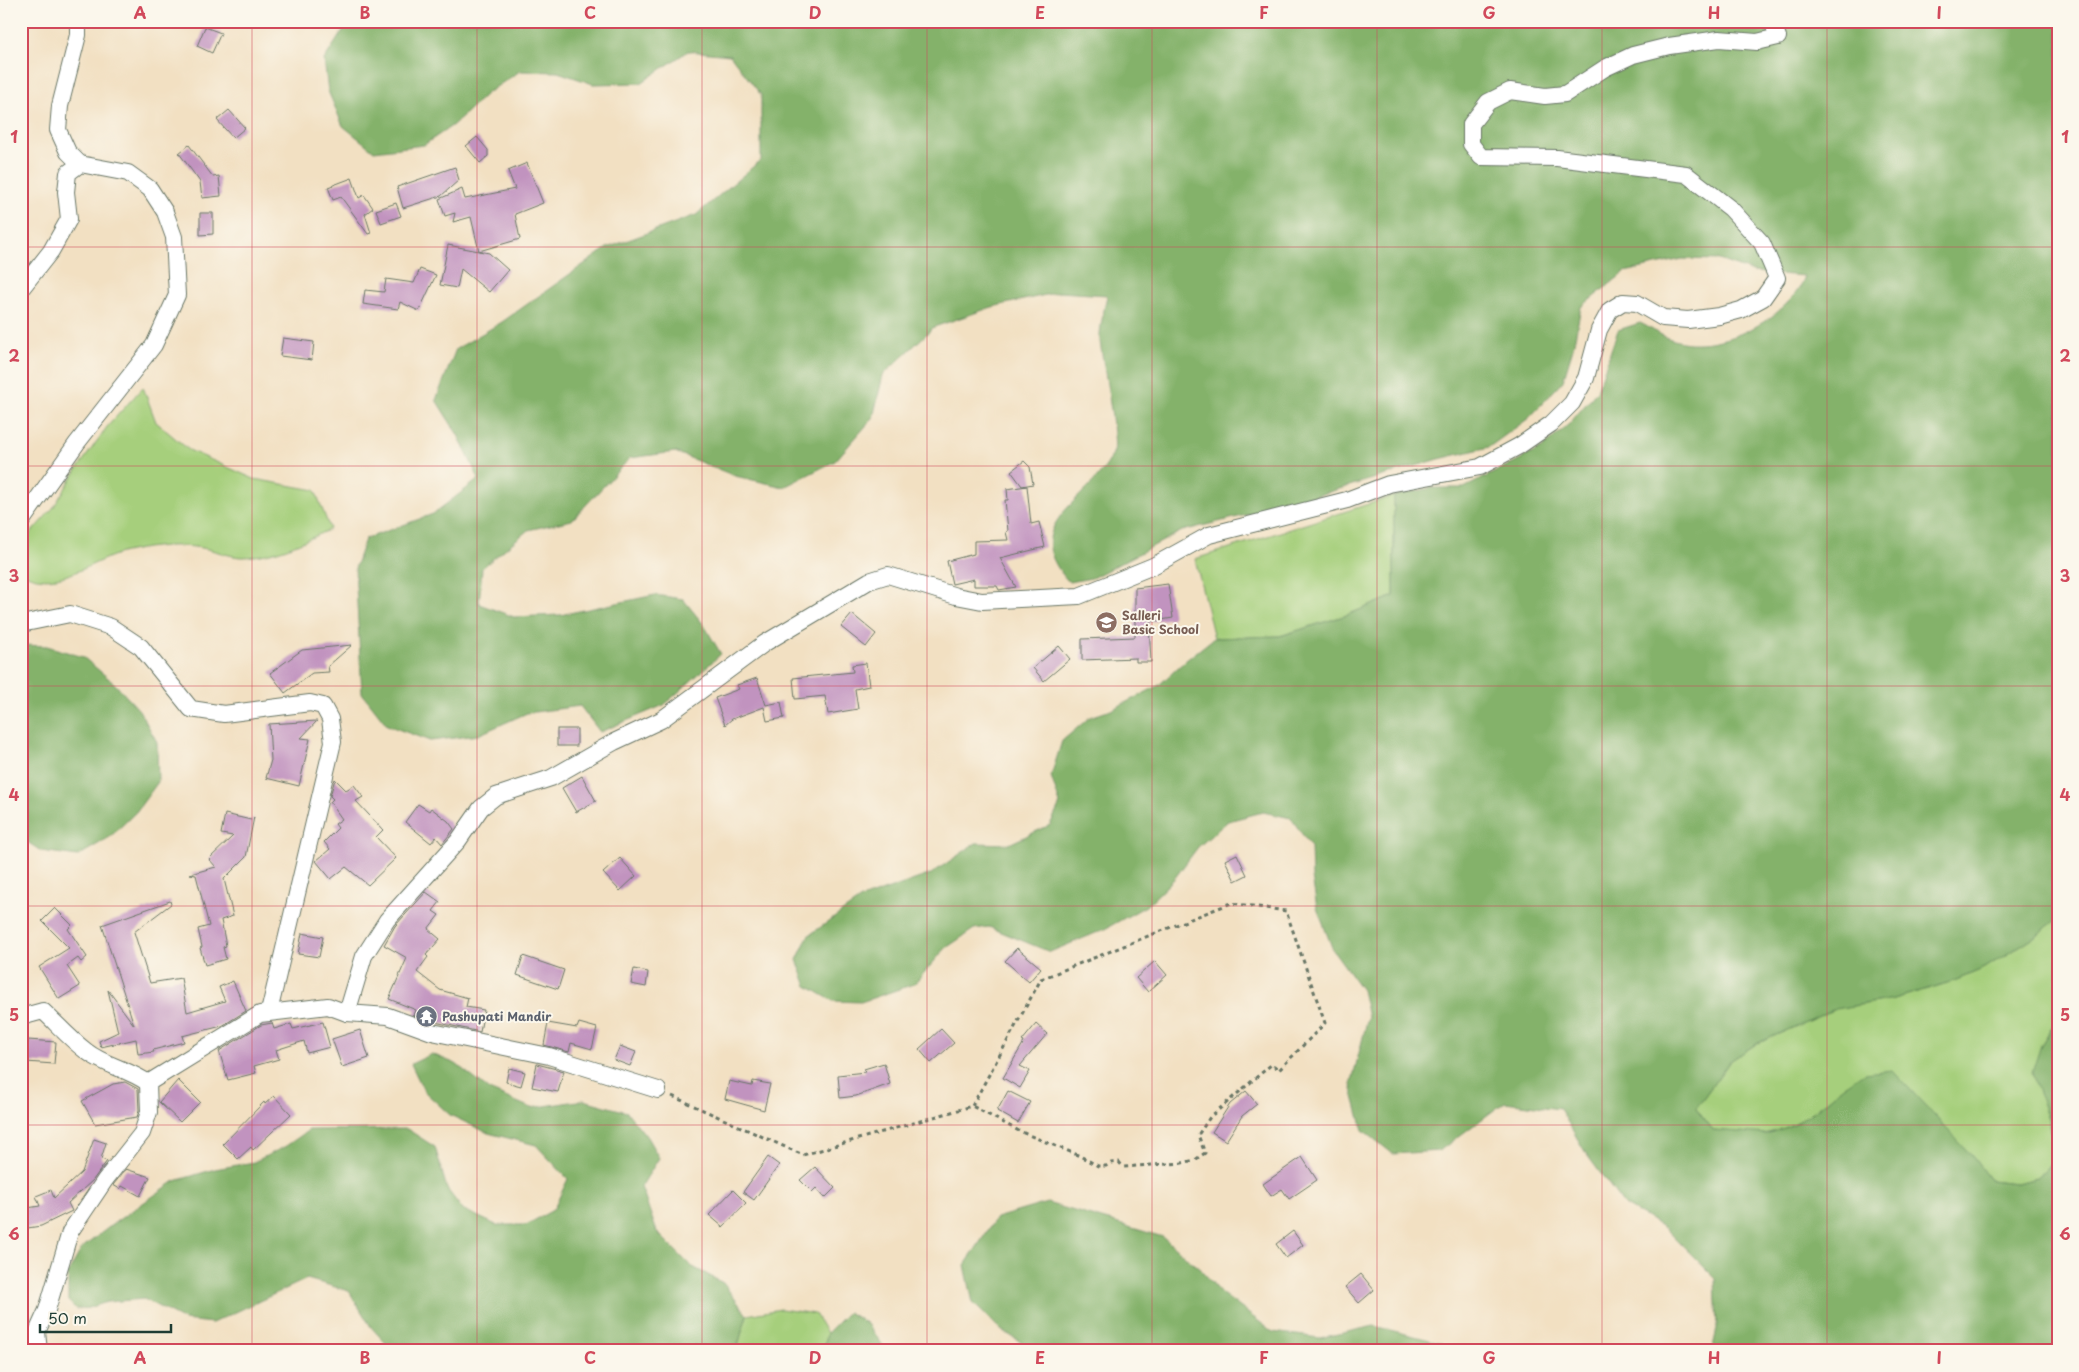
<svg xmlns="http://www.w3.org/2000/svg" width="2079" height="1372" font-family="'Playpen Sans',sans-serif">
  <rect width="100%" height="100%" fill="#fbf7ec"/>
  <filter id="ink" filterUnits="userSpaceOnUse"><feTurbulence type="fractalNoise" baseFrequency=".02" numOctaves="2"/><feDisplacementMap in="SourceGraphic" scale="10" xChannelSelector="R" yChannelSelector="G"/><feConvolveMatrix kernelMatrix="1 2 1 2 8 2 1 2 1" color-interpolation-filters="sRGB"/></filter>
  <filter id="wash" filterUnits="userSpaceOnUse"><feTurbulence type="fractalNoise" baseFrequency=".0096" numOctaves="4" result="noise"/><feDisplacementMap in="SourceGraphic" scale="20" xChannelSelector="R" yChannelSelector="G"/><feGaussianBlur stdDeviation="1.12" result="paint"/><feColorMatrix in="noise" values="0 0 0 0 0 0 0 0 0 0 0 0 0 0 0 0 0 1.4 0 .05"/><feComposite in="paint" operator="in"/></filter>
  <g filter="url(#wash)">
    <rect width="100%" height="100%" fill="#f2e0c2"/>
    <!-- green -->
    <g fill="#a6cf7b" stroke="#628658">
      <path d="M143,387L156,422L189,450L254,479L315,490L330,529C303,542 274,556 243,557C230,557 215,550 202,548C177,544 155,546 130,551C93,557 59,594 21,572V544L53,508L78,468L107,427Z"/>
      <polygon points="1394,496 1394,596 1347,615 1280,636 1214,638 1195,559"/>
      <path d="M2058,918V1018L2041,1045L2050,1125L2057,1157L2038,1178L2016,1183L1990,1180L1971,1156L1842,1087C1821,1106 1797,1128 1767,1133C1751,1136 1730,1131 1713,1130L1696,1108L1730,1061L1756,1044L1835,1009L1894,999L1954,981L1985,968L2037,935Z"/>
      <polygon points="781,1309 815,1314 827,1333 824,1351 729,1351 738,1345 747,1315"/>
    </g>
    <!-- forest -->
    <g fill="#84b26b" stroke="#527850">
      <path d="M349,21H2058V918L2037,935L1985,968L1954,981L1894,999L1835,1009L1756,1044L1730,1061L1696,1108L1713,1130L1767,1134L1793,1125L1819,1108L1842,1087L1864,1073L1892,1070L1972,1156L1990,1180L2016,1183L2038,1178L2057,1157L2050,1125L2032,1073L2041,1045L2058,1018V1351H1712L1717,1329L1715,1278L1665,1228L1624,1205L1587,1155L1560,1109L1505,1102L1439,1151L1393,1154L1363,1130L1351,1085L1368,1017L1362,990L1333,950L1317,908L1312,877L1311,847L1291,818L1263,812L1228,821L1198,847L1174,879L1146,906L1103,930L1050,952L989,927L974,929L946,948L914,984L861,1002L833,1001L807,986L797,960L808,936L861,899L931,874L976,843L1009,844L1050,825L1060,804L1051,776L1062,741L1090,717L1111,710L1158,686L1185,661L1214,638L1280,636L1347,615L1394,596V496L1431,488H1464L1542,448L1569,424L1597,391L1618,330L1640,323C1651,328 1662,337 1674,340C1717,354 1790,319 1805,276L1753,272L1719,260L1682,259L1625,272L1581,307L1573,348L1563,381L1529,418L1489,447L1439,459L1286,505L1182,531L1092,578L1069,582C1013,521 1095,501 1114,451C1118,441 1102,358 1100,341C1099,327 1105,309 1107,295L1059,292L992,307L934,327L883,375L873,418L835,461L784,487L735,476L675,452L630,458L572,520L528,530L482,568L479,604L514,617L560,615L655,595L683,599L704,625L721,654L664,705L600,732L580,706L527,713L478,735L430,741L387,725L362,693L355,568L365,539L433,514L479,479L458,435L436,400L456,349L502,322L607,248L696,215L761,160V95L730,55L688,51L641,83L593,84L558,72L520,71L487,93L453,125L424,145L374,151L343,126L328,91L324,60Z"/>
      <polygon points="21,645 47,646 83,657 114,683 139,710 157,742 158,782 136,812 110,837 78,856 41,851 21,838"/>
      <polygon points="432,1054 456,1064 489,1090 531,1108 584,1100 627,1112 647,1137 659,1158 641,1187 657,1232 691,1266 723,1283 747,1315 738,1345 729,1351 393,1351 371,1327 349,1291 307,1279 212,1323 184,1320 144,1299 107,1302 89,1308 76,1309 68,1301 68,1273 82,1248 117,1221 175,1181 215,1169 254,1162 286,1146 309,1130 407,1129 435,1147 447,1189 462,1209 496,1225 526,1225 553,1210 568,1179 536,1145 488,1133 450,1115 424,1091 411,1064"/>
      <polygon points="1047,1203 1163,1237 1203,1272 1221,1293 1273,1332 1320,1338 1374,1326 1442,1343 1450,1351 1036,1351 1001,1330 973,1303 965,1265 996,1218"/>
      <polygon points="848,1312 867,1324 887,1351 824,1351 827,1333"/>
    </g>
    <g id="blocks">
      <!-- building -->
      <g fill="#c193bf">
        <polygon points="205,27 221,33 212,53 197,46"/>
        <polygon points="229,110 245,128 233,138 217,120"/>
        <polygon points="477,137 488,150 488,156 480,163 466,146"/>
        <polygon points="189,145 213,177 219,176 221,196 202,198 200,182 179,153"/>
        <polygon points="527,163 543,203 515,214 520,239 479,251 471,217 453,222 455,213 445,216 439,199 462,189 465,199 515,189 508,171"/>
        <polygon points="455,167 459,180 441,196 403,208 397,187"/>
        <polygon points="352,178 359,198 364,195 373,208 365,214 371,233 368,234 341,197 333,200 328,187"/>
        <polygon points="396,203 401,216 381,223 376,210"/>
        <polygon points="200,213 213,213 213,234 200,235"/>
        <polygon points="448,245 489,253 508,270 489,292 461,269 457,288 440,285"/>
        <polygon points="420,269 436,275 419,311 400,302 398,309 363,304 365,290 384,292 386,279 414,283"/>
        <polygon points="283,338 314,342 312,360 280,356"/>
        <polygon points="1024,461 1030,467 1033,484 1022,486 1011,471"/>
        <polygon points="1027,486 1031,524 1039,522 1045,547 1000,558 1016,587 999,590 997,586 974,586 974,579 952,584 947,561 974,554 974,541 1008,540 1006,532 1008,531 1005,500 1008,500 1007,489"/>
        <polygon points="1168,584 1173,618 1149,622 1151,662 1136,662 1136,658 1082,660 1082,639 1135,637 1135,588"/>
        <polygon points="852,614 876,634 866,647 841,627"/>
        <polygon points="352,645 328,666 329,672 312,673 285,693 270,673 302,650"/>
        <polygon points="1059,646 1070,659 1044,681 1033,668"/>
        <polygon points="866,663 869,686 855,689 858,709 828,714 825,696 795,699 793,678 853,672 852,665"/>
        <polygon points="757,678 766,705 781,702 784,718 767,721 764,707 732,719 725,725 715,698 739,689 737,685"/>
        <polygon points="317,721 301,738 310,739 299,786 266,778 271,760 269,724"/>
        <rect x="557" y="729" width="20" height="17"/>
        <polygon points="582,776 596,801 576,812 562,788"/>
        <polygon points="335,779 346,790 354,785 363,797 356,801 383,830 376,837 396,858 368,885 346,867 331,879 316,861 330,849 324,842 338,828 335,824 342,819 330,802 333,799 330,796"/>
        <polygon points="418,804 429,811 431,808 448,821 454,829 442,844 436,837 431,843 405,822"/>
        <polygon points="225,814 251,820 254,817 246,857 224,879 233,916 221,920 226,946 223,947 226,959 205,965 200,948 202,947 198,929 209,926 196,875 190,874 216,867 209,859 233,836 221,834"/>
        <polygon points="1237,854 1247,875 1235,881 1225,860"/>
        <polygon points="620,858 636,876 620,891 603,873"/>
        <polygon points="426,892 440,902 433,911 439,915 428,929 440,939 426,955 428,957 417,972 440,990 468,998 466,1007 484,1010 480,1032 435,1022 414,1015 416,1010 389,999 407,958 384,945 395,926"/>
        <polygon points="170,901 171,904 134,932 150,983 181,978 187,1012 225,1001 219,987 233,981 246,1011 222,1026 182,1036 184,1042 153,1050 154,1052 138,1054 136,1039 101,1047 99,1041 118,1032 108,990 134,1025 102,925"/>
        <polygon points="55,908 72,925 68,929 87,957 81,962 78,958 67,966 80,986 59,999 39,967 69,948 42,921"/>
        <polygon points="302,933 323,937 319,957 298,954"/>
        <polygon points="1017,948 1041,968 1029,982 1005,961"/>
        <polygon points="523,956 564,970 558,989 517,975"/>
        <polygon points="1155,961 1167,975 1148,992 1136,978"/>
        <polygon points="634,969 648,972 646,987 631,984"/>
        <polygon points="323,1022 330,1047 307,1053 304,1041 276,1050 279,1059 254,1066 256,1073 228,1080 219,1051 261,1025 272,1023 274,1029 291,1024 293,1029"/>
        <polygon points="548,1023 577,1028 579,1023 597,1028 592,1049 571,1043 569,1052 544,1045"/>
        <polygon points="1036,1024 1047,1034 1020,1066 1030,1071 1020,1088 1003,1078 1024,1042 1022,1041"/>
        <polygon points="941,1029 954,1043 931,1063 919,1049"/>
        <polygon points="360,1030 369,1058 342,1067 332,1039"/>
        <polygon points="28,1040 56,1042 54,1064 26,1062"/>
        <polygon points="620,1046 636,1052 630,1066 614,1060"/>
        <polygon points="884,1063 890,1084 856,1096 840,1098 838,1075 865,1072 864,1069"/>
        <polygon points="537,1064 564,1071 558,1092 532,1087"/>
        <polygon points="509,1068 525,1072 521,1086 506,1082"/>
        <polygon points="178,1080 200,1102 180,1122 159,1102"/>
        <polygon points="729,1081 752,1086 753,1081 770,1084 764,1110 725,1099"/>
        <polygon points="125,1082 138,1089 139,1111 137,1117 95,1124 82,1101 113,1084"/>
        <polygon points="1008,1091 1030,1102 1018,1123 997,1111"/>
        <polygon points="1246,1091 1257,1104 1242,1116 1226,1141 1212,1132 1230,1104"/>
        <polygon points="274,1096 291,1114 253,1150 251,1147 238,1159 223,1144 264,1102 265,1104"/>
        <polygon points="94,1139 106,1143 101,1159 107,1161 93,1180 68,1203 72,1211 41,1226 21,1229 21,1209 40,1206 36,1196 51,1190 54,1198 82,1172"/>
        <polygon points="768,1157 779,1165 754,1200 743,1192"/>
        <polygon points="1302,1157 1317,1180 1289,1199 1282,1189 1271,1196 1263,1184"/>
        <polygon points="815,1167 835,1188 825,1198 816,1188 812,1192 800,1180"/>
        <polygon points="126,1169 150,1177 140,1196 122,1186 120,1189 113,1185"/>
        <polygon points="733,1190 746,1203 723,1227 709,1215"/>
        <polygon points="1293,1231 1303,1245 1286,1258 1276,1244"/>
        <polygon points="1361,1274 1374,1290 1359,1303 1345,1287"/>
      </g>
    </g>
  </g>
  <g filter="url(#ink)">
    <use href="#blocks" fill-opacity="0" stroke="#697666" stroke-width="1"/>
    <g fill="none" stroke-linecap="round" stroke-linejoin="round">
      <defs>
        <g id="minor">
          <polyline points="78,21 78,35 60,106 58,130 68,152 80,164"/>
          <polyline points="21,289 51,251 69,219 66,192 68,173 80,164 128,173 150,189 165,212 174,237 177,295 154,345 77,443 21,522"/>
          <polyline points="21,624 70,614 111,627 141,647 191,709 224,714 310,703 323,706 330,719 333,742 269,1012"/>
          <polyline points="347,1013 364,956 387,920 458,841 481,808 496,796 551,778 614,742 661,720 765,643 869,581 888,575 956,596 982,601 1079,596 1153,566 1209,535 1347,500 1389,484 1480,467 1519,446 1551,424 1572,403 1586,378 1599,330 1610,310 1623,302 1637,303 1663,318 1688,320 1719,316 1741,310 1763,298 1777,278 1762,243 1731,209 1686,174 1557,158 1481,157 1471,144 1471,124 1488,102 1510,91 1545,96 1565,94 1605,68 1633,55 1669,46 1719,39 1757,42 1778,37 1772,21"/>
          <path d="M21,1017L43,1011C57,1024 70,1039 86,1051C105,1066 129,1069 148,1083L260,1014L328,1006L347,1013L388,1016L432,1032L549,1056L658,1090"/>
          <polyline points="39,1351 37,1332 47,1310 70,1232 105,1180 142,1133 149,1112 148,1083"/>
        </g>
      </defs>
      <!-- minor casing -->
      <use href="#minor" stroke="#697666" stroke-width="18"/>
      <!-- path -->
      <polyline stroke="#697666" stroke-width="3" stroke-dasharray="4 4" stroke-linecap="butt" points="672,1096 803,1155 972,1106 1041,979 1231,903 1286,911 1325,1023 1279,1070 1272,1064 1210,1117 1198,1135 1205,1153 1195,1160 1182,1163 1123,1167 1119,1162 1111,1163 1106,1166 1098,1166 1080,1156 1019,1131 972,1106"/>
      <!-- minor -->
      <use href="#minor" stroke="#fff" stroke-width="16"/>
    </g>
  </g>
  <!-- grid -->
  <path fill="none" stroke="#d1495b" stroke-width="1" stroke-opacity="0.55" d="M252,21V1351M477,21V1351M702,21V1351M927,21V1351M1152,21V1351M1377,21V1351M1602,21V1351M1827,21V1351M21,247H2058M21,466H2058M21,686H2058M21,906H2058M21,1125H2058"/>
  <!-- icons -->
  <defs>
    <symbol id="school-disc" viewBox="-11 -11 22 22"><circle r="9.5" fill="#8d6e63" stroke="#fbf7ec"/><path d="M0-5L7-2L0 1L-7-2ZM-4 1L0 2.5L4 1V4Q0 6-4 4Z" fill="#fff"/></symbol>
    <symbol id="temple-disc" viewBox="-11 -11 22 22"><circle r="9.5" fill="#6b7280" stroke="#fbf7ec"/><path d="M0-6L5-2H3V0L6.5 2.5H4V6H1.5V3h-3V6H-4V2.5H-6.5L-3 0V-2H-5Z" fill="#fff"/></symbol>
  </defs>
  <g fill-rule="evenodd">
    <use href="#school-disc" x="1094" y="610" width="25" height="25"/>
    <use href="#temple-disc" x="414" y="1004" width="25" height="25"/>
  </g>
  <g text-anchor="middle" stroke-width="4" stroke-linejoin="round" paint-order="stroke">
    <!-- education labels -->
    <g font-size="12" font-weight="bold" fill="#785e54" stroke="#fbf7ec" text-anchor="start">
      <text x="1122" y="620">Salleri<tspan x="1122" dy="14">Basic School</tspan></text>
    </g>
    <!-- worship labels -->
    <g font-size="12" font-weight="bold" fill="#5b616d" stroke="#fbf7ec" text-anchor="start">
      <text x="442" y="1021">Pashupati Mandir</text>
    </g>
  </g>
  <!-- margin -->
  <rect width="2079" height="1372" fill="none" stroke="#fbf7ec" stroke-width="55"/>
  <!-- scale -->
  <path d="M40 1324v8h131v-8" fill="none" stroke="#1f3d34" stroke-width="2.5"/>
  <text x="48" y="1324" font-size="15" fill="#1f3d34" stroke="#fbf7ec" stroke-width="4" paint-order="stroke">50 m</text>
  <rect x="28" y="28" width="2024" height="1316" fill="none" stroke="#d1495b" stroke-width="2"/>
  <g font-size="16" text-anchor="middle" font-weight="bold" fill="#d1495b">
    <text x="140" y="19">A</text>
    <text x="365" y="19">B</text>
    <text x="590" y="19">C</text>
    <text x="815" y="19">D</text>
    <text x="1040" y="19">E</text>
    <text x="1264" y="19">F</text>
    <text x="1489" y="19">G</text>
    <text x="1714" y="19">H</text>
    <text x="1939" y="19">I</text>
    <text x="14" y="143">1</text>
    <text x="2065" y="143">1</text>
    <text x="14" y="362">2</text>
    <text x="2065" y="362">2</text>
    <text x="14" y="582">3</text>
    <text x="2065" y="582">3</text>
    <text x="14" y="801">4</text>
    <text x="2065" y="801">4</text>
    <text x="14" y="1021">5</text>
    <text x="2065" y="1021">5</text>
    <text x="14" y="1240">6</text>
    <text x="2065" y="1240">6</text>
    <text x="140" y="1364">A</text>
    <text x="365" y="1364">B</text>
    <text x="590" y="1364">C</text>
    <text x="815" y="1364">D</text>
    <text x="1040" y="1364">E</text>
    <text x="1264" y="1364">F</text>
    <text x="1489" y="1364">G</text>
    <text x="1714" y="1364">H</text>
    <text x="1939" y="1364">I</text>
  </g>
</svg>
